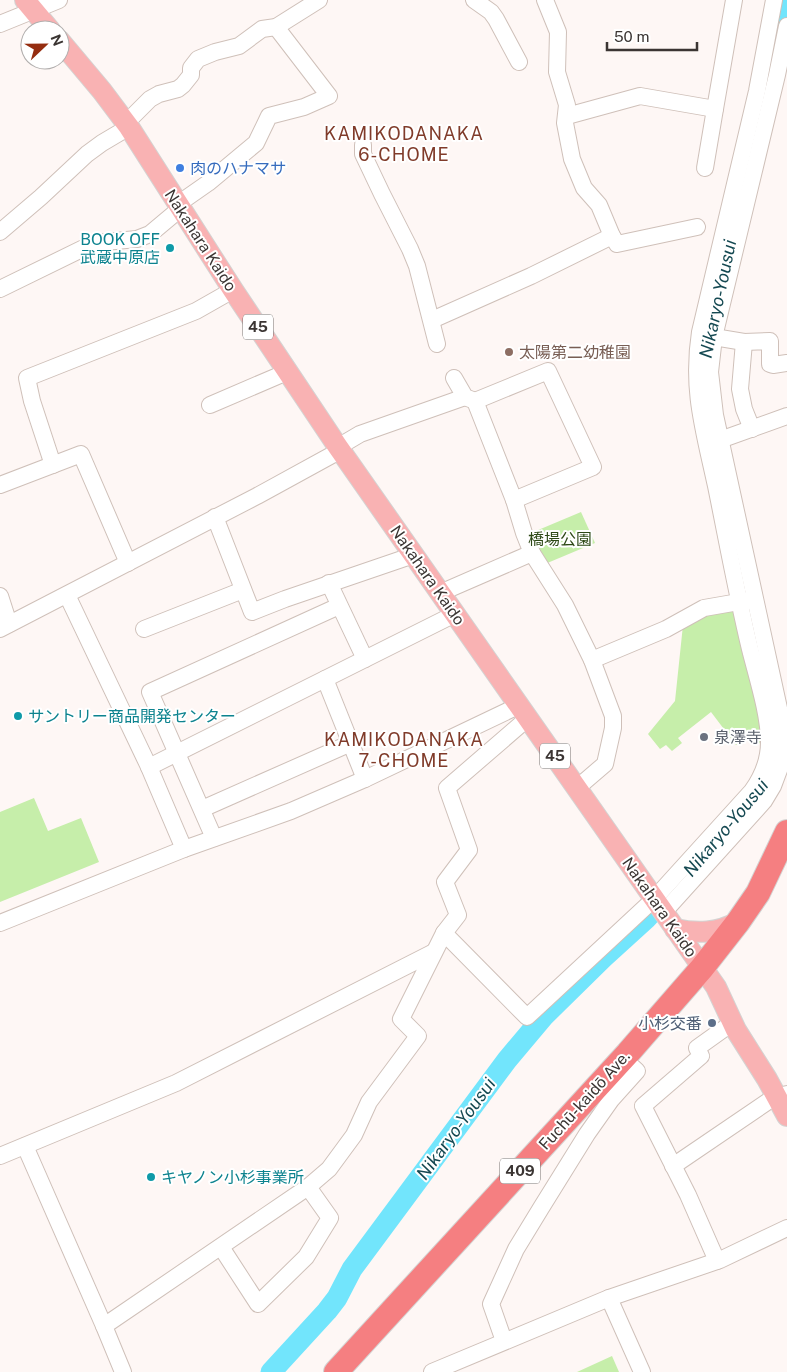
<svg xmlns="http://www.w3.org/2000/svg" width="787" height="1372" font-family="'Public Sans','Noto Sans JP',sans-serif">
  <rect width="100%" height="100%" fill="#fef7f5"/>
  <!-- green -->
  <g fill="#c6eeaa">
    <polygon points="581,512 595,543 545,564 531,533"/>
    <polygon points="733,607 763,731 763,747 751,733 736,745 711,712 678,738 682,743 672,751 666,745 660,749 648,734 675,701 683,625 694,617"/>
    <polygon points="34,798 48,831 81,818 99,862 0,902 0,812"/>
    <polygon points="612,1356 619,1372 577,1372"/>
  </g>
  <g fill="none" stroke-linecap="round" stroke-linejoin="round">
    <!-- river -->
    <g stroke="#72e5fc" stroke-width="21">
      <polyline points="765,91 783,0"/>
      <polyline points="271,1372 327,1311 337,1298 352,1269 507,1060 544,1016 603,958 647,918 671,892"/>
    </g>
    <defs>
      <g id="minor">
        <polyline points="474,0 491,12 496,19 519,62"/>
        <polyline points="545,0 558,32 557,72 567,105 565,123 572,159 584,188 599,205 612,236"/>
        <polyline points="0,24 59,0"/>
        <polyline points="567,116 640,96 715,109 734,0"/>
        <polyline points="126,123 150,99 159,94 178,89 183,85 191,75 191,68 198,59 215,52 239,46 262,29 276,27 319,0"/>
        <polyline points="363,145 363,154 382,194 410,249 417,266 437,344"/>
        <polyline points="705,168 715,109"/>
        <polyline points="178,204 208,183 256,143 269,116 304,107 329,96 276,27"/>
        <polyline points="0,232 41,197 87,154 102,143 129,127"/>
        <polyline points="0,289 94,243 137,239 150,234 181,208"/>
        <polyline points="432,320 531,276 612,236 617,244 697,227"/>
        <polyline points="714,337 744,342 770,341 770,364 773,365 787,363"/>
        <polyline points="744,342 740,389 744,409 752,429"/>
        <polyline points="454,378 465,397 475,401 514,500 524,533 532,553 565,605 592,660 613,716 613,728 605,764 577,788"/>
        <polyline points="475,401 548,371 593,467 514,500"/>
        <polyline points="210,405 287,372"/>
        <polyline points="720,440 787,416"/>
        <polyline points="338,447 360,434 465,397"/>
        <polyline points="53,465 32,401 27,378 196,311 233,290"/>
        <polyline points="0,485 81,454 128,563"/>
        <polyline points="215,517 252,612 285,599 405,558 413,552"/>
        <polyline points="329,583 365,659"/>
        <polyline points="440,593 532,553"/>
        <polyline points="67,595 149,767 184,849"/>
        <polyline points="0,596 9,624"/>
        <polyline points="0,629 257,496 341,450"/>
        <polyline points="144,629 243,590"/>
        <polyline points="592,660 666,629 704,608 750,600"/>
        <polyline points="325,679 365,779"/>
        <polyline points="149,767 455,614"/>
        <polyline points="202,809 351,743"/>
        <polyline points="214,838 150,692 339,606"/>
        <polyline points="663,913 764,801 773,786 782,762 784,737 782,722 715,415 710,372 714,337 777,75 787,26"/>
        <polyline points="0,923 184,849 291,811 365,779 520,705"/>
        <path d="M444,933L527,1017L654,899L752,791C762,777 769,760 769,742C769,714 757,677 750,649C737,595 727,540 716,486C704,430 691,390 700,332L757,91L774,0"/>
        <polyline points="25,1146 104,1326"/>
        <polyline points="0,1156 176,1083 434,952"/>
        <polyline points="673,1166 770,1100 787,1094"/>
        <polyline points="221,1247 258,1304 306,1257 330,1218 308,1187"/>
        <polyline points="717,1261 688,1195 643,1106 701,1056 697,1048 732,1023"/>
        <polyline points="609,1298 642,1372"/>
        <polyline points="504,1341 491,1304 516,1249 541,1208 587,1134 611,1100 637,1071 623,1058"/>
        <polyline points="123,1372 104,1326 308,1187 329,1169 354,1135 369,1102 418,1036 401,1019 444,933 458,915 445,882 469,850 447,788 528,718"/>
        <polyline points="432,1372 609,1298 720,1260 787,1228"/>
      </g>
      <g id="major">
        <polyline points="25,0 50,30"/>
        <polyline points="60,41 102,91 129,127 233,290 338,447 716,987 736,1030 767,1079 787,1116"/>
        <path d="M675,929C698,934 717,933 738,922"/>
      </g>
      <polyline id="highway" points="336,1372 628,1053 702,968 738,922 758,893 787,832"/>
    </defs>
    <!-- minor casing -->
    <use href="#minor" stroke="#cfc0b9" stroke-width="18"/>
    <!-- major casing -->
    <use href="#major" stroke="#d4d3d2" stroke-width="22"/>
    <!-- highway casing -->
    <use href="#highway" stroke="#d4d3d2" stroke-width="26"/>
    <!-- minor -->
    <use href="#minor" stroke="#fff" stroke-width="16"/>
    <!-- major -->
    <use href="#major" stroke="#f9b2b3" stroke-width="20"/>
    <!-- highway -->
    <use href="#highway" stroke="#f57f81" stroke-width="24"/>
  </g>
  <!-- markers -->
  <circle fill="#3f7fe0" stroke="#fff" stroke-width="2" cx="180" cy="168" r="5"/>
  <g fill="#0f9aa8" stroke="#fff" stroke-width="2">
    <circle cx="170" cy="248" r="5"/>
    <circle cx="18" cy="716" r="5"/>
    <circle cx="151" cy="1177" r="5"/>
  </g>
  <circle fill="#8d6e63" stroke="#fff" stroke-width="2" cx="509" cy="352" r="5"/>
  <circle fill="#6b7280" stroke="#fff" stroke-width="2" cx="704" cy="737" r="5"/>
  <circle fill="#5c6f8a" stroke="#fff" stroke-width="2" cx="712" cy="1023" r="5"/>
  <g text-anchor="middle" stroke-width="4" stroke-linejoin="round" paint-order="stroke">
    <!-- shield labels -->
    <g fill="#fff" stroke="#767270" stroke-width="1">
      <rect x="243" y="314.5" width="30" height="25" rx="4"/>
      <rect x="540" y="743.5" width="30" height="25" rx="4"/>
      <rect x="500" y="1158.5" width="40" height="25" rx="4"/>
    </g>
    <g font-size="15" font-weight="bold" fill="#3b3533">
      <text x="258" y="332">45</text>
      <text x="555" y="761">45</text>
      <text x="520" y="1176">409</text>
    </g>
    <!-- shop labels -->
    <g font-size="16" fill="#366cbe" stroke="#fff" text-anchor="start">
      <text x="190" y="174">肉のハナマサ</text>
    </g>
    <!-- culture labels -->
    <g font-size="16" fill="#0d838f" stroke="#fff" text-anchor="start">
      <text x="160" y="245" text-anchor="end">BOOK OFF<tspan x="160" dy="18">武蔵中原店</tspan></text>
      <text x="28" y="722">サントリー商品開発センター</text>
      <text x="161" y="1183">キヤノン小杉事業所</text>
    </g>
    <!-- street labels -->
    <g font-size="16" fill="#3b3533" stroke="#fff">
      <text transform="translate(201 240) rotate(57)" y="6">Nakahara Kaido</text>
      <text transform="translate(428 575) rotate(55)" y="6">Nakahara Kaido</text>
      <text transform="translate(660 907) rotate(55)" y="6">Nakahara Kaido</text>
      <text transform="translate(584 1100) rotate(-48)" y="6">Fuchū-kaidō Ave.</text>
    </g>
    <!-- education labels -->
    <g font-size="16" fill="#785e54" stroke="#fff" text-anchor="start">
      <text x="519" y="358">太陽第二幼稚園</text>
    </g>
    <!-- park labels -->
    <g font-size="16" fill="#2e4917" stroke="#fff">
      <text x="560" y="545">橋場公園</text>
    </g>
    <!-- worship labels -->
    <g font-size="16" fill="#5b616d" stroke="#fff" text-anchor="start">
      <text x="714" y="743">泉澤寺</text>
    </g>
    <!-- service labels -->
    <g font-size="16" fill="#4e5e75" stroke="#fff" text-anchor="end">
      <text x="702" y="1029">小杉交番</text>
    </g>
    <!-- neighbourhood labels -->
    <g font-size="18" letter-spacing="1" fill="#803b2a" stroke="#fff">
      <text x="404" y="140">KAMIKODANAKA<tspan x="404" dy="21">6-CHOME</tspan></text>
      <text x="404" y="746">KAMIKODANAKA<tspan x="404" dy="21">7-CHOME</tspan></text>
    </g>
    <!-- water labels -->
    <g font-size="18" font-style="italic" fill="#154952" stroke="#fff">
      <text transform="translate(718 299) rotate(-78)" y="6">Nikaryo-Yousui</text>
      <text transform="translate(726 828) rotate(-50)" y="6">Nikaryo-Yousui</text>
      <text transform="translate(456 1129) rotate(-54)" y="6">Nikaryo-Yousui</text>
    </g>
  </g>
  <!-- north arrow -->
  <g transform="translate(45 45) rotate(68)"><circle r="24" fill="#ffffff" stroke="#b1aead"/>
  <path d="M0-4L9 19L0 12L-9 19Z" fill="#952d10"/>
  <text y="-8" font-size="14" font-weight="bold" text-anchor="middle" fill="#3b3533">N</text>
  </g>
  <!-- scale -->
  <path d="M607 42v8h90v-8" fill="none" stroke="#3b3533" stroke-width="2.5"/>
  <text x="614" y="42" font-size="15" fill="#3b3533" stroke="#ffffff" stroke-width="4" paint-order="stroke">50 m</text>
</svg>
